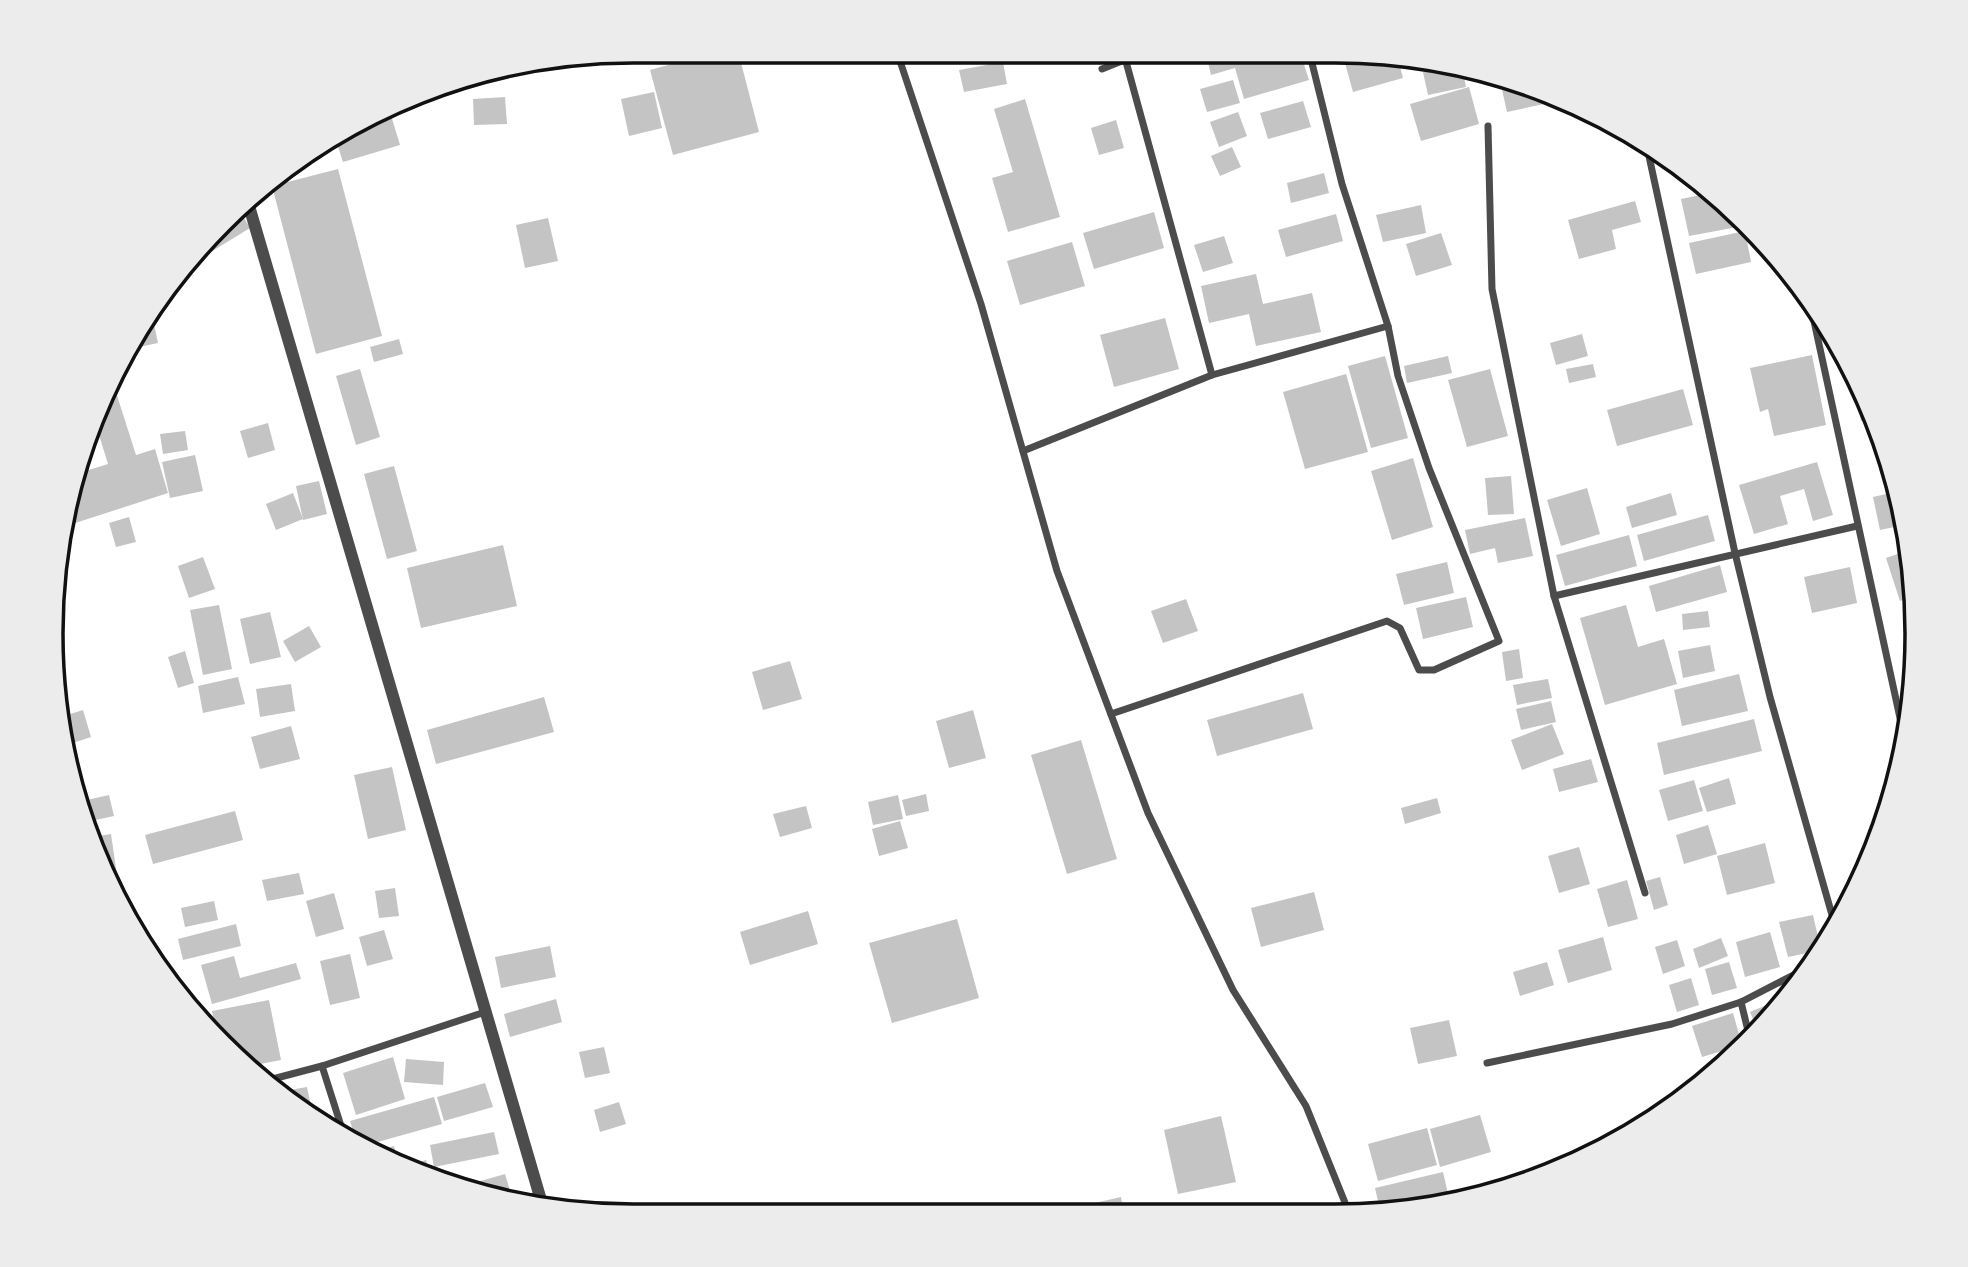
<svg xmlns="http://www.w3.org/2000/svg" width="1968" height="1267" font-family="'Playfair Display',serif">
  <rect width="100%" height="100%" fill="#fff"/>
  <!-- building -->
  <g fill="#c4c4c4">
    <polygon points="719,51 738,51 759,132 673,155 650,70"/>
    <polygon points="1206,54 1301,55 1309,80 1244,99 1235,68 1211,75"/>
    <polygon points="1371,56 1397,56 1403,78 1353,92 1345,63"/>
    <polygon points="1003,62 1007,84 964,92 959,70"/>
    <polygon points="1449,67 1463,72 1466,87 1428,95 1423,72"/>
    <polygon points="1233,80 1240,103 1207,112 1200,89"/>
    <polygon points="1504,84 1558,101 1507,112 1501,85"/>
    <polygon points="1469,87 1479,124 1421,141 1410,104"/>
    <polygon points="654,92 662,128 629,136 621,99"/>
    <polygon points="505,97 507,124 474,125 473,99"/>
    <polygon points="1025,99 1060,217 1008,232 992,178 1013,172 994,109"/>
    <polygon points="1303,101 1311,127 1268,139 1260,113"/>
    <polygon points="390,112 400,145 343,162 335,137 375,117"/>
    <polygon points="1238,112 1247,136 1219,147 1210,122"/>
    <polygon points="1116,120 1124,148 1099,155 1091,128"/>
    <polygon points="1232,147 1241,167 1220,176 1211,156"/>
    <polygon points="338,169 382,336 316,354 272,186"/>
    <polygon points="1324,173 1329,193 1291,203 1287,183"/>
    <polygon points="1714,192 1741,219 1743,226 1689,236 1681,199"/>
    <polygon points="1635,201 1641,222 1612,230 1616,249 1579,259 1568,220"/>
    <polygon points="1421,205 1426,233 1383,242 1376,215"/>
    <polygon points="1154,212 1164,248 1094,269 1083,233"/>
    <polygon points="241,213 250,228 183,269 182,268"/>
    <polygon points="1336,214 1343,241 1286,257 1278,230"/>
    <polygon points="548,218 558,261 525,268 516,225"/>
    <polygon points="1745,231 1751,262 1696,274 1689,243"/>
    <polygon points="1441,233 1452,265 1416,276 1406,244"/>
    <polygon points="1224,236 1233,263 1203,272 1194,245"/>
    <polygon points="1072,242 1085,286 1020,305 1007,261"/>
    <polygon points="1256,274 1263,304 1312,293 1321,332 1256,346 1249,314 1209,323 1201,286"/>
    <polygon points="152,315 158,343 134,348"/>
    <polygon points="1165,318 1179,369 1114,387 1100,335"/>
    <polygon points="1582,334 1588,356 1556,365 1550,343"/>
    <polygon points="399,339 403,354 374,362 370,347"/>
    <polygon points="1812,355 1826,425 1774,436 1768,409 1760,412 1750,368"/>
    <polygon points="1385,356 1408,438 1371,448 1348,366"/>
    <polygon points="1448,356 1452,373 1407,383 1404,366"/>
    <polygon points="1593,364 1596,377 1569,383 1566,369"/>
    <polygon points="360,369 380,437 356,445 336,376"/>
    <polygon points="1490,369 1508,436 1467,447 1448,380"/>
    <polygon points="1346,374 1368,452 1305,469 1283,392"/>
    <polygon points="114,386 136,455 155,449 168,493 66,526 76,474 108,464 95,422"/>
    <polygon points="1861,387 1873,418 1861,421 1854,389"/>
    <polygon points="1683,389 1693,425 1617,446 1607,410"/>
    <polygon points="268,423 275,450 248,458 240,431"/>
    <polygon points="185,431 188,450 163,454 160,434"/>
    <polygon points="195,455 203,491 170,498 162,462"/>
    <polygon points="1413,458 1433,527 1392,540 1371,471"/>
    <polygon points="1817,462 1833,515 1813,521 1804,489 1780,496 1788,524 1754,534 1739,485"/>
    <polygon points="394,466 417,551 387,559 364,474"/>
    <polygon points="1511,476 1514,514 1488,515 1485,478"/>
    <polygon points="319,481 327,514 303,520 296,486"/>
    <polygon points="1587,488 1600,534 1561,546 1547,500"/>
    <polygon points="1899,491 1904,525 1880,530 1873,497"/>
    <polygon points="293,493 303,519 276,530 266,504"/>
    <polygon points="1671,493 1677,515 1632,528 1626,507"/>
    <polygon points="1708,515 1715,541 1644,561 1637,535"/>
    <polygon points="129,517 136,542 116,547 109,523"/>
    <polygon points="1525,518 1533,556 1498,563 1495,548 1470,554 1465,530"/>
    <polygon points="1629,535 1637,566 1565,586 1556,555"/>
    <polygon points="503,545 517,606 421,628 407,568"/>
    <polygon points="1909,550 1916,596 1900,601 1886,558"/>
    <polygon points="203,557 215,589 189,598 178,566"/>
    <polygon points="1447,562 1454,593 1404,605 1396,574"/>
    <polygon points="1720,565 1727,592 1656,612 1649,586"/>
    <polygon points="1850,567 1857,603 1812,613 1804,577"/>
    <polygon points="1466,597 1473,627 1423,639 1416,608"/>
    <polygon points="1186,599 1198,631 1163,643 1151,611"/>
    <polygon points="219,605 232,669 203,675 190,610"/>
    <polygon points="1626,605 1638,647 1664,639 1677,684 1605,705 1580,618"/>
    <polygon points="1708,611 1710,627 1683,630 1682,614"/>
    <polygon points="270,612 281,657 250,664 240,619"/>
    <polygon points="309,626 321,647 295,662 283,641"/>
    <polygon points="1710,645 1715,671 1683,678 1678,651"/>
    <polygon points="1519,649 1523,678 1506,681 1502,652"/>
    <polygon points="185,651 194,683 178,688 168,657"/>
    <polygon points="790,661 802,699 763,710 752,672"/>
    <polygon points="1739,674 1748,711 1682,726 1674,690"/>
    <polygon points="238,677 245,704 203,713 198,686"/>
    <polygon points="1548,679 1552,698 1517,705 1513,685"/>
    <polygon points="291,684 295,711 260,717 256,689"/>
    <polygon points="1303,693 1313,729 1217,756 1207,720"/>
    <polygon points="544,697 554,732 436,764 427,730"/>
    <polygon points="1551,701 1556,722 1521,730 1516,709"/>
    <polygon points="83,710 91,737 67,745 64,716"/>
    <polygon points="973,710 986,758 949,768 936,721"/>
    <polygon points="1754,719 1762,751 1664,775 1657,743"/>
    <polygon points="1552,724 1564,754 1522,770 1511,740"/>
    <polygon points="291,726 300,759 260,769 251,737"/>
    <polygon points="1081,740 1117,859 1067,874 1031,755"/>
    <polygon points="1591,759 1598,782 1559,792 1553,769"/>
    <polygon points="392,767 406,830 368,839 354,775"/>
    <polygon points="1729,778 1736,804 1707,812 1699,788"/>
    <polygon points="1694,780 1703,811 1668,821 1659,790"/>
    <polygon points="926,794 929,811 906,816 902,800"/>
    <polygon points="109,795 114,816 86,822 78,802"/>
    <polygon points="898,795 903,819 873,825 868,802"/>
    <polygon points="1437,798 1441,813 1405,824 1401,808"/>
    <polygon points="806,806 812,828 780,837 773,814"/>
    <polygon points="235,811 243,840 153,864 145,835"/>
    <polygon points="900,821 908,848 879,856 872,829"/>
    <polygon points="1708,825 1717,854 1684,864 1676,835"/>
    <polygon points="111,834 119,889 114,889 92,837"/>
    <polygon points="1765,843 1775,883 1727,895 1717,856"/>
    <polygon points="1579,847 1590,884 1559,893 1548,856"/>
    <polygon points="299,873 304,894 267,901 262,880"/>
    <polygon points="1660,877 1668,905 1654,910 1646,881"/>
    <polygon points="1627,880 1638,919 1608,927 1597,889"/>
    <polygon points="395,888 399,916 379,918 375,891"/>
    <polygon points="1314,892 1324,930 1261,947 1251,908"/>
    <polygon points="334,893 344,929 316,937 306,901"/>
    <polygon points="214,901 218,920 185,927 181,908"/>
    <polygon points="808,911 818,944 750,965 740,932"/>
    <polygon points="1813,915 1821,950 1788,957 1779,922"/>
    <polygon points="957,919 979,998 892,1023 869,943"/>
    <polygon points="236,924 241,946 183,960 178,939"/>
    <polygon points="384,930 393,959 367,966 359,937"/>
    <polygon points="1770,932 1780,967 1745,977 1736,942"/>
    <polygon points="1603,937 1612,970 1568,983 1558,950"/>
    <polygon points="1721,938 1728,956 1699,968 1693,949"/>
    <polygon points="1677,940 1685,966 1663,974 1655,947"/>
    <polygon points="550,946 556,977 501,988 495,957"/>
    <polygon points="350,954 360,998 330,1005 320,961"/>
    <polygon points="234,956 240,978 296,963 301,979 212,1004 201,965"/>
    <polygon points="1547,962 1554,985 1520,996 1513,972"/>
    <polygon points="1729,962 1737,988 1712,995 1705,969"/>
    <polygon points="1691,978 1699,1005 1677,1012 1669,985"/>
    <polygon points="1788,996 1773,1017 1758,1031 1750,1012"/>
    <polygon points="556,999 562,1022 510,1037 504,1014"/>
    <polygon points="269,1000 281,1060 245,1067 216,1031 212,1011"/>
    <polygon points="1733,1013 1742,1045 1702,1057 1692,1026"/>
    <polygon points="1449,1020 1457,1056 1418,1064 1410,1028"/>
    <polygon points="604,1047 610,1073 585,1078 579,1052"/>
    <polygon points="393,1057 405,1099 356,1115 343,1073"/>
    <polygon points="406,1059 444,1062 443,1085 404,1082"/>
    <polygon points="485,1083 493,1107 444,1121 437,1097"/>
    <polygon points="307,1087 312,1111 284,1091"/>
    <polygon points="434,1097 442,1124 367,1145 355,1137 350,1121"/>
    <polygon points="619,1102 626,1124 600,1132 594,1110"/>
    <polygon points="1480,1115 1491,1152 1440,1167 1430,1129"/>
    <polygon points="1221,1116 1236,1182 1178,1194 1164,1130"/>
    <polygon points="1427,1128 1437,1165 1378,1181 1368,1144"/>
    <polygon points="494,1132 499,1154 434,1167 430,1145"/>
    <polygon points="394,1146 399,1165 376,1151"/>
    <polygon points="426,1160 431,1177 412,1172 410,1165"/>
    <polygon points="1443,1172 1450,1202 1381,1214 1375,1188"/>
    <polygon points="505,1174 512,1197 463,1186"/>
    <polygon points="1121,1197 1124,1214 1065,1214 1064,1210"/>
  </g>
  <g fill="none" stroke-linecap="round" stroke-linejoin="round">
    <!-- minor -->
    <g stroke="#4c4c4c" stroke-width="7">
      <polyline points="897,52 981,304 1057,571 1148,813 1233,990 1306,1106 1350,1215"/>
      <polyline points="1102,69 1139,54"/>
      <polyline points="1488,126 1492,289 1554,596 1857,526"/>
      <polyline points="1647,147 1735,553 1770,697 1836,929"/>
      <polyline points="1809,298 1905,741"/>
      <polyline points="1212,375 1388,326"/>
      <polyline points="1023,451 1212,375 1125,58"/>
      <polyline points="1554,596 1645,893"/>
      <polyline points="1111,714 1387,621 1400,628 1419,670 1434,670 1499,641 1429,468 1398,376 1388,326 1342,184 1310,55"/>
      <polyline points="1741,1002 1750,1039"/>
      <polyline points="1487,1063 1672,1024 1741,1002 1809,967"/>
      <polyline points="265,1081 322,1066"/>
      <polyline points="342,1129 322,1066 485,1012"/>
      <polyline points="517,1200 539,1195"/>
    </g>
    <!-- tertiary -->
    <polyline stroke="#4c4c4c" stroke-width="12" points="249,206 543,1207"/>
  </g>
  <!-- crop -->
  <path d="M0 0H1968V1267H0ZM633 63H1335A570 570 0 0 1 1905 633V634A570 570 0 0 1 1335 1204H633A570 570 0 0 1 63 634V633A570 570 0 0 1 633 63Z" fill="#ececec" fill-rule="evenodd"/>
  <path fill="none" stroke="#111" stroke-width="3.5" d="M633 63H1335A570 570 0 0 1 1905 633V634A570 570 0 0 1 1335 1204H633A570 570 0 0 1 63 634V633A570 570 0 0 1 633 63Z"/>
</svg>
